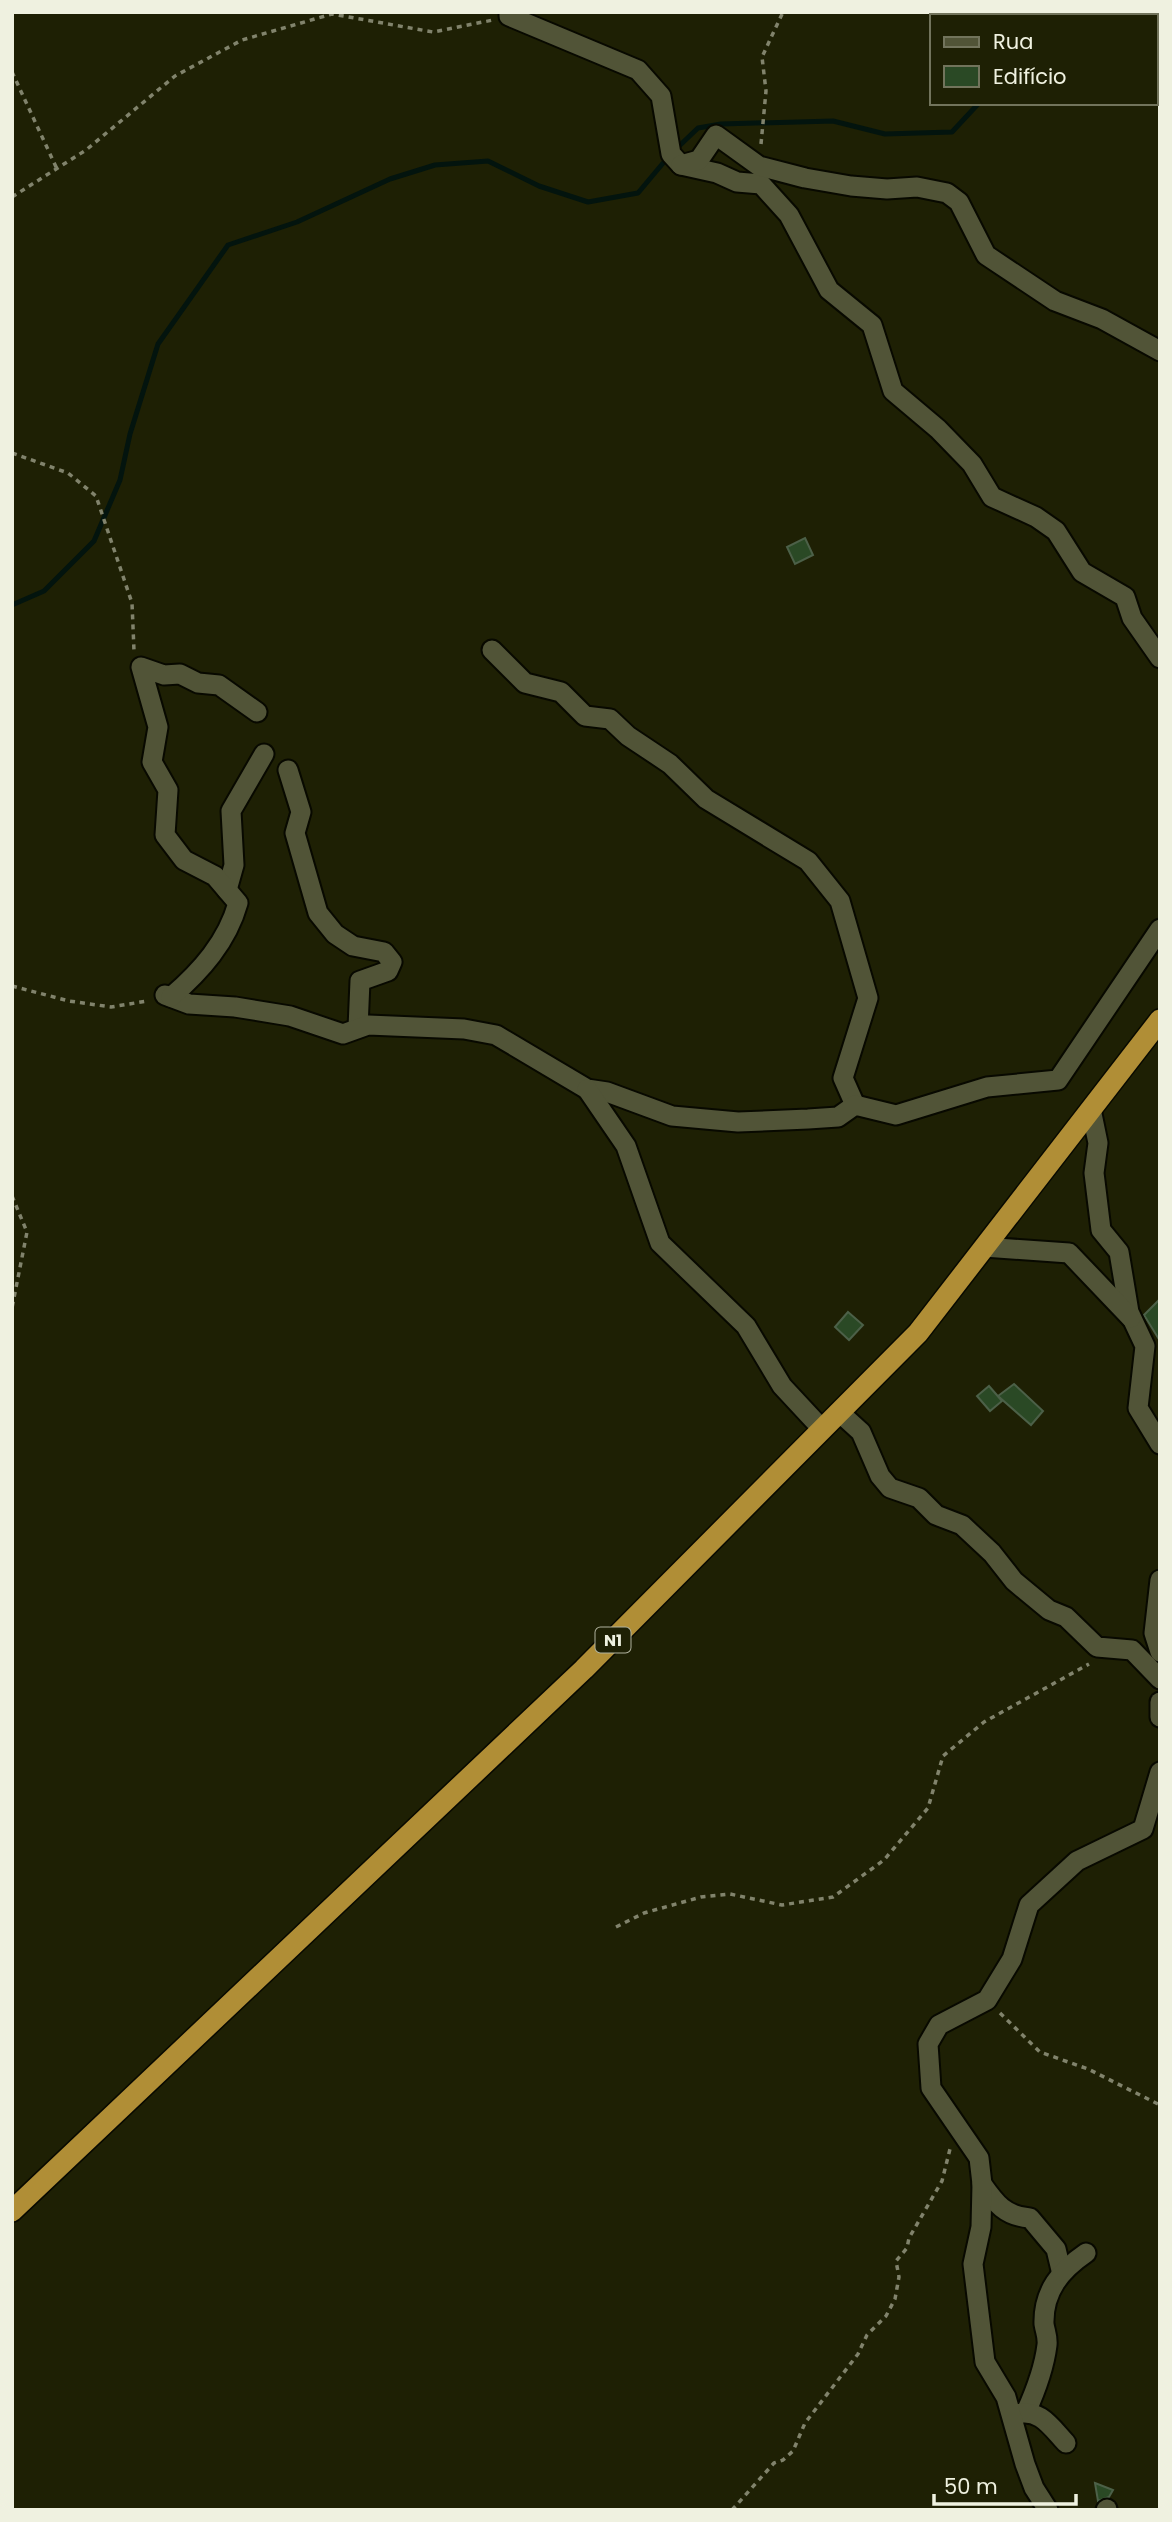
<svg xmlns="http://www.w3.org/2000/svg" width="1172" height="2522" font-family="Poppins,sans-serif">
  <rect width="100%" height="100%" fill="#1e2004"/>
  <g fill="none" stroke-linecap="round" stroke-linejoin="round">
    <!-- stream -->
    <g stroke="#03140e" stroke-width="5">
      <polyline points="1156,61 1160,60"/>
      <polyline points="676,149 698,128 721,124 833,121 885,134 952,132 979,103"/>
      <polyline points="12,605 44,591 94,541 120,480 130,434 158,344 228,245 297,222 390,179 435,165 488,161 539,186 588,202 638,193 669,156"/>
    </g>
  </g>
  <!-- building -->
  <g fill="#2a4925" stroke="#4c6048" stroke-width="2">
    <polygon points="805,538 813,555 795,564 787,547"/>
    <polygon points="1160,1299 1160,1341 1144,1315"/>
    <polygon points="848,1312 863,1325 849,1340 835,1327"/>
    <polygon points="1014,1384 1043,1411 1031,1425 998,1396"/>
    <polygon points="989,1386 1002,1401 990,1411 977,1396"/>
    <polygon points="1095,2483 1113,2490 1109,2497 1098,2501"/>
  </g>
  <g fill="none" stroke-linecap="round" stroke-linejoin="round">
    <defs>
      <g id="minor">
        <polyline points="509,12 509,16 638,70 661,96 671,154 681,165 717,173 737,182 761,184 789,215 829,290 872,325 893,391 938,429 972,464 992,497 1036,517 1056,531 1082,572 1125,597 1132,618 1160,658"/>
        <polyline points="681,165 699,160 716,135 759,166 805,178 851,186 887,189 917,187 947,193 959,202 986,255 1055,301 1102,319 1160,351"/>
        <polyline points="492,650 525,683 561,692 585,716 610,719 628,736 670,764 706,799 808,861 840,901 868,998 843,1078 855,1105"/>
        <polyline points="288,770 301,812 295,833 318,913 335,934 353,946 384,952 392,962 388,971 360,981 358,1028"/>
        <polyline points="227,890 234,865 231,811 264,754"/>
        <polyline points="165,995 189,1004 235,1007 290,1016 343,1034 368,1025 464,1029 496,1035 587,1089 607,1092 672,1116 738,1122 808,1119 838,1117 855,1105 896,1115 987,1087 1058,1080 1160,929"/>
        <path d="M171,997C201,971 227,942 238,903L215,876L184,860L165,835L168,790L152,762L158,727L141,667L164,675L180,674L198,683L219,685L257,712"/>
        <polyline points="587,1089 626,1146 660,1243 746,1326 782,1386 822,1429"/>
        <polyline points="1091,1109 1098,1143 1094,1173 1101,1230 1119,1252 1129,1312 1145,1346 1138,1408 1160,1444"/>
        <polyline points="984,1247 1069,1253 1131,1318"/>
        <polyline points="839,1412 861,1432 880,1476 890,1488 919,1498 936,1515 962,1525 992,1553 1014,1581 1049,1610 1066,1617 1097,1647 1132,1650 1160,1679"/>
        <polyline points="1160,1580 1154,1633 1160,1652"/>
        <polyline points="1160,1702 1160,1717"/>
        <path d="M982,2184C996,2204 1005,2216 1030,2218L1056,2249L1061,2270"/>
        <path d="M1026,2412C1036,2390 1044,2369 1047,2345C1048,2337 1045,2331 1044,2324C1043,2291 1061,2270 1086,2253"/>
        <path d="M1016,2414C1040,2408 1051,2427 1066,2443"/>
        <polyline points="1048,2510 1034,2488 1025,2464 1006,2397 985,2362 973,2264 981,2227 982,2184 979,2158 931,2088 928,2044 939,2025 987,2000 1012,1959 1029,1905 1077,1861 1143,1829 1160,1772"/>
        <polyline points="1106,2510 1107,2509"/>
      </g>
      <polyline id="trunk" points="12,2211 584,1669 918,1333 1160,1020"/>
    </defs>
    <!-- minor casing -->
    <use href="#minor" stroke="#080900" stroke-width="23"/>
    <!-- trunk casing -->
    <use href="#trunk" stroke="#080900" stroke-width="24"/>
    <!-- path -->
    <g stroke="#81836c" stroke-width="3.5" stroke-dasharray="5 5" stroke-linecap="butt">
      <polyline points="12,72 57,169"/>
      <polyline points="761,144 766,91 762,57 783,12"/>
      <polyline points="12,197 86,150 175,76 242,40 332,14 433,32 493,20"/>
      <polyline points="12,453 68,473 96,496 132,603 134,651"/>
      <polyline points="12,986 69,1001 111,1007 147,1001"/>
      <polyline points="12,1196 27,1232 12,1308"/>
      <polyline points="616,1927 644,1913 701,1897 730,1894 782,1905 833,1897 884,1860 928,1808 943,1756 984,1722 1089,1664"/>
      <polyline points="1000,2013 1040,2052 1088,2069 1160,2105"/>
      <polyline points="732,2510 774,2463 783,2460 793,2451 805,2423 858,2354 867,2335 886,2316 895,2299 899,2277 896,2261 907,2248 909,2238 942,2181 950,2149"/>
    </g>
    <!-- minor -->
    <use href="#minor" stroke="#515437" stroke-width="19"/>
    <!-- trunk -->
    <use href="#trunk" stroke="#b08e36" stroke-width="21"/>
  </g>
  <g text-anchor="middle" stroke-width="5" stroke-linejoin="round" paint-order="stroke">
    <!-- shield labels -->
    <rect fill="#1e2004" stroke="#b0b29e" stroke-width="2" x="595.5" y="1627.5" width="35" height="25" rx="5"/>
    <g font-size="16" font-weight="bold" fill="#eff1e0">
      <text x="613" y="1646">N1</text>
    </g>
  </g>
  <!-- border -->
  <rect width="1172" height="2522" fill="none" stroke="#eff1e0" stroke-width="28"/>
  <!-- legend -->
  <rect x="930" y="14" width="228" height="91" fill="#1e2004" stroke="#72745c" stroke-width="2"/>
  <rect x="944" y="37" width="35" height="10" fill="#515437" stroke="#72745c" stroke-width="2"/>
  <text x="993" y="49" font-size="21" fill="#eff1e0">Rua</text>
  <rect x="944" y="66" width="35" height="21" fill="#2a4925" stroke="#72745c" stroke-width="2"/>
  <text x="993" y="84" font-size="21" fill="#eff1e0">Edifício</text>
  <!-- scale -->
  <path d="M934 2494v10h142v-10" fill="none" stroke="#eff1e0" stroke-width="3.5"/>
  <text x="944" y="2494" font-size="21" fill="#eff1e0" stroke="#1e2004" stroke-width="5" paint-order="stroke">50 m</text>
</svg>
